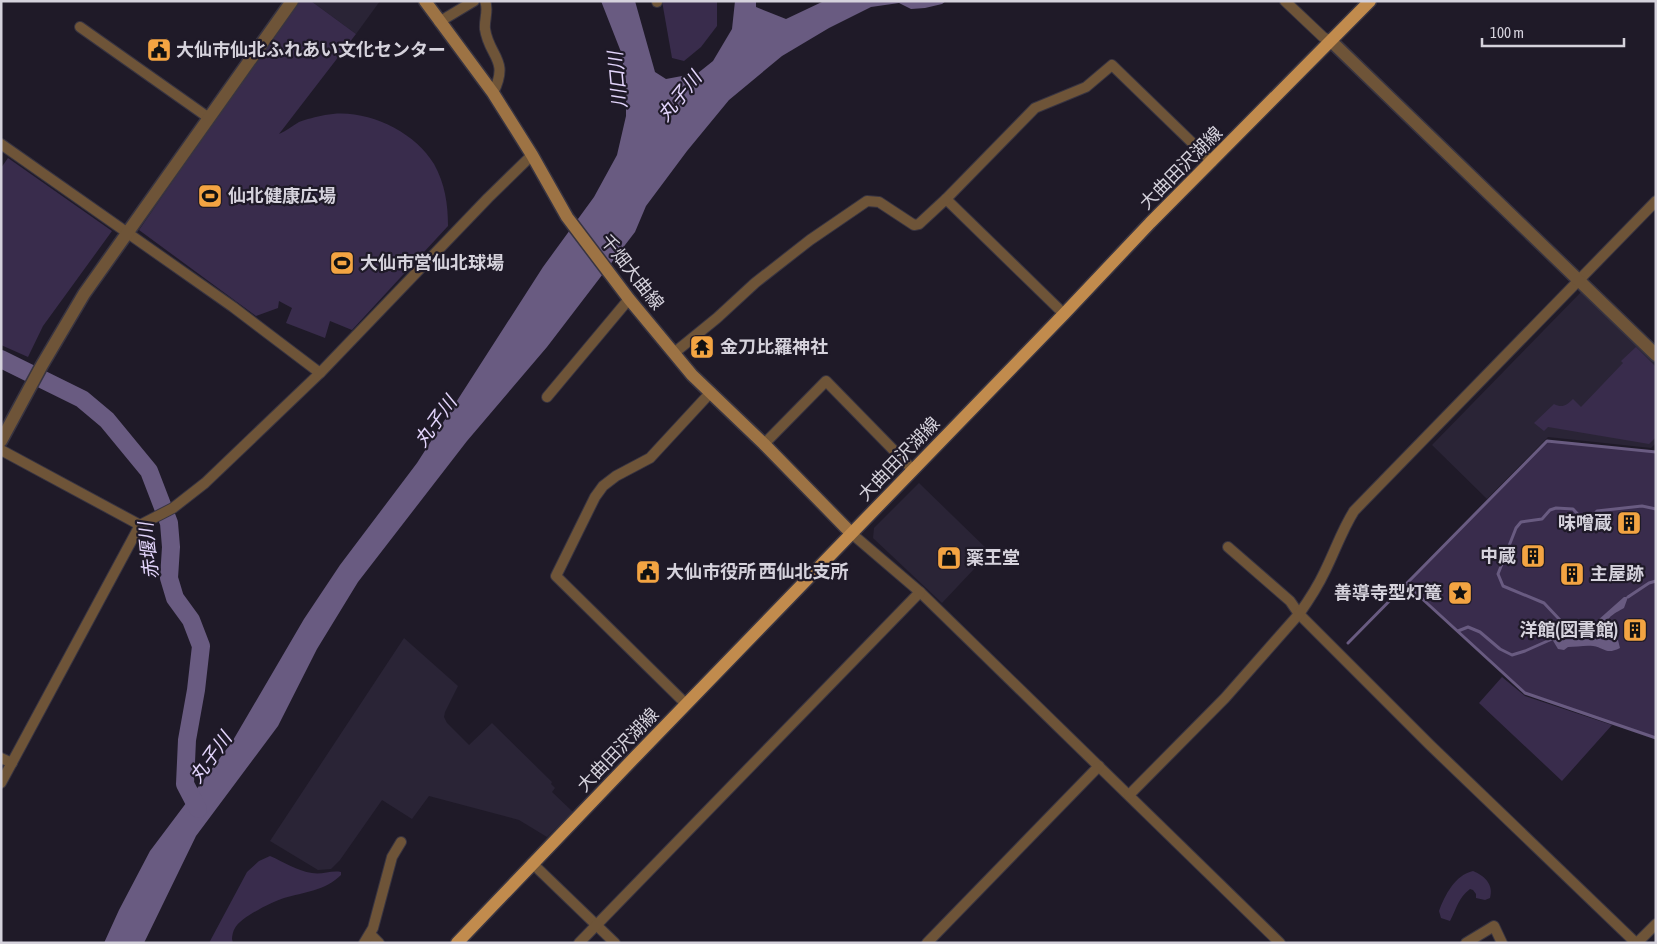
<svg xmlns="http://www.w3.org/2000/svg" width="1657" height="944" font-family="'Asap Condensed','Noto Sans JP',sans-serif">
  <rect width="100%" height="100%" fill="#1f1a28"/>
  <!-- built -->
  <g fill="#2a2436">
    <polygon points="311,1 380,1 356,34"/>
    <polygon points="1582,291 1656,360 1656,443 1651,448 1548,437 1487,499 1432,445"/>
    <polygon points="919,483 990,552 942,603 873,538 874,528"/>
    <polygon points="404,638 458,686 445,712 444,717 447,723 469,745 492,723 552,782 551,784 555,788 552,792 573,812 547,837 519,820 429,796 412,819 382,800 340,860 331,869 318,870 270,841"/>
  </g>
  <!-- green -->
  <g fill="#392c4c">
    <path d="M300,1H311L356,34L279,134C286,131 292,126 299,122C306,119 316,117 325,115C363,107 414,130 434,164C445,184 448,204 448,226L352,330L330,321L325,338L286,323L292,308L279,301L278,308L256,316L139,230L228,101Z"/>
    <polygon points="662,1 717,1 717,26 701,47 684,61 672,58"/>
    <polygon points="8,158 112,231 43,326 28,357 1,345 1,168"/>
    <path d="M1636,347L1656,367V437L1649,444L1548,427L1544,431L1534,423L1554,404C1562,408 1566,406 1573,399L1581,407L1623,363L1621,361Z"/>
    <polygon points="1547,441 1656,452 1656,738 1525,693 1406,584"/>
    <polygon points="1502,677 1525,696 1612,725 1562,781 1479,703"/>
    <path d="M270,856C284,862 297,871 312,873C322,875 331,870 341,872V875C325,891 304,892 284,898C272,902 241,917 235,928C233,931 232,936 232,939L233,943H209L247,872L259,861Z"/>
    <path d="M1473,871C1485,876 1494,885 1490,898L1485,900L1476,898V894L1473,890L1470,889C1458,898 1457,908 1450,921L1441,918L1439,911C1445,895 1455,875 1473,871Z"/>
  </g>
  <!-- water -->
  <g fill="#695b81">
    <polygon points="601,1 635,1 655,72 666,79 698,73 713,61 732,29 735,1 756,1 756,7 786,19 824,1 946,1 942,4 925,8 911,9 899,3 871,7 829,28 782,56 729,100 687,151 646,206 635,232 547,347 467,441 358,582 317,649 278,726 196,836 144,943 104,943 119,910 150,851 232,742 304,619 340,565 417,463 543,267 594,197 617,155 626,116 626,81 621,52"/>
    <path d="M1624,597H1628L1624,608C1615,613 1599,621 1608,633C1611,637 1613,639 1618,640L1620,648C1606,655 1605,648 1593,646C1585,645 1576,647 1568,647L1564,650L1558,649L1552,639L1555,626L1560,620C1573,620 1581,632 1595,626L1597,621Z"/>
  </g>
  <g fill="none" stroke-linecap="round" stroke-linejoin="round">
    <!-- stream -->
    <g stroke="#695b81" stroke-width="3">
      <polyline points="1406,584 1525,693 1656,738"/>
      <polyline points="1628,597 1649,583 1656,581"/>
      <polyline points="1560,620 1544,603 1503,586 1498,574 1516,528 1521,522 1542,519 1550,510 1556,508 1573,509 1584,521 1590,520 1597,511 1642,506 1656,509"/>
      <polyline points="1458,631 1468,627 1480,632 1500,649 1512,655 1525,651 1552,639"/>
      <polyline points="1348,643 1547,441 1656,452"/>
    </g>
    <!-- river -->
    <polyline stroke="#695b81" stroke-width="18" points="1,359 82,399 107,420 149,471 169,523 171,547 169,578 175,598 191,620 201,646 196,690 187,740 185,784 198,809"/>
    <defs>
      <g id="minor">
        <path d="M485,1C489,10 484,19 485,29C489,57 510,59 493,93"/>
        <polyline points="657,1 657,2"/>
        <polyline points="1285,1 1323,37 1331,41"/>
        <polyline points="439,22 474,1"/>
        <polyline points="80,27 209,118"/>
        <polyline points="1,144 233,307 320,373"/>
        <polyline points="1064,314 946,199 1035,108 1086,87 1112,65 1212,162"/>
        <polyline points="674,353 717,318 755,283 810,240 867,201 879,202 914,225 919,224 946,199"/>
        <polyline points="547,397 629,299"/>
        <polyline points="764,444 826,381 913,470"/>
        <polyline points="1,450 140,525"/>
        <polyline points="851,533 920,592 1280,943"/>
        <polyline points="1228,547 1290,601 1299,614 1430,745 1636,943"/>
        <polyline points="686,704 556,576 595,497 603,486 616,476 650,458 711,392"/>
        <polyline points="1,758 12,763"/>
        <polyline points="1,783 140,525 173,508 205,483 320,373 488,198 532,155"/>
        <path d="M1129,795L1225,698L1299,614C1309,600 1318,586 1325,571C1335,551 1342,530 1354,511L1656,201"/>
        <polyline points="532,863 615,943"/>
        <polyline points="370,934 379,943"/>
        <polyline points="364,943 373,928 392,857 401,842"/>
        <polyline points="579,943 920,592"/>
        <polyline points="927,943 1099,766"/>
        <polyline points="1466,943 1494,926 1502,943"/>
        <polyline points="1637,943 1656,924"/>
      </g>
      <g id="tertiary">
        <polyline points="1331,41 1656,355"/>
        <polyline points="1,441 42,365 84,294 292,1"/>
      </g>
      <polyline id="secondary" points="425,1 493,93 532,155 567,217 629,299 692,375 764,444 851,533"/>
      <polyline id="primary" points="457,943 636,756 1064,314 1150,223 1370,1"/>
    </defs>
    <!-- minor casing -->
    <use href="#minor" stroke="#383441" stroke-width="12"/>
    <!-- tertiary casing -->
    <use href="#tertiary" stroke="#383441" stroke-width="15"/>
    <!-- secondary casing -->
    <use href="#secondary" stroke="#383441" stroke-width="15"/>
    <!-- primary casing -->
    <use href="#primary" stroke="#383441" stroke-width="15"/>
    <!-- minor -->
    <use href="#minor" stroke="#6e5438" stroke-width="10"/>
    <!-- tertiary -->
    <use href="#tertiary" stroke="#6e5438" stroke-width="12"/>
    <!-- secondary -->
    <use href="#secondary" stroke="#9d7344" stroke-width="12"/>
    <!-- primary -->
    <use href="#primary" stroke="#c18b4d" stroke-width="12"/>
  </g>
  <!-- icons -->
  <defs>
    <symbol id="civic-square" viewBox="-11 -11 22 22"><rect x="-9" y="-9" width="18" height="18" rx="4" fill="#f3a442" stroke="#1f1a28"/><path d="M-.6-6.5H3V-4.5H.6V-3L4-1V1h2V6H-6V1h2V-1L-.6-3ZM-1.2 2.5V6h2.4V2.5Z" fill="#111"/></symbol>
    <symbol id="stadium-square" viewBox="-11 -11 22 22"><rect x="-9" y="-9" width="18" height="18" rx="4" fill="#f3a442" stroke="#1f1a28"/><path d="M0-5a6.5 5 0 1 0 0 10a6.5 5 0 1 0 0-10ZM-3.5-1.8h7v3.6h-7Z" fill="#111"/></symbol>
    <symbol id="temple-square" viewBox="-11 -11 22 22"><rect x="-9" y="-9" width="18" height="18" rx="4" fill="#f3a442" stroke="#1f1a28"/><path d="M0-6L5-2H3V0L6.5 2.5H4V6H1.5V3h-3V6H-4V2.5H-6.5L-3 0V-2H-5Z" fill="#111"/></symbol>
    <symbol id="building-square" viewBox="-11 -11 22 22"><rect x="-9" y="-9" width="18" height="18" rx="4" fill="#f3a442" stroke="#1f1a28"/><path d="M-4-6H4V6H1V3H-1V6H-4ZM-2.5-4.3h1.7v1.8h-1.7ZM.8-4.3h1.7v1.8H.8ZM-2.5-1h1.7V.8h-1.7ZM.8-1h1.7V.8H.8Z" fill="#111"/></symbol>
    <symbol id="shop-square" viewBox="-11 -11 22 22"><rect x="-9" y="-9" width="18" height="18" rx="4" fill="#f3a442" stroke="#1f1a28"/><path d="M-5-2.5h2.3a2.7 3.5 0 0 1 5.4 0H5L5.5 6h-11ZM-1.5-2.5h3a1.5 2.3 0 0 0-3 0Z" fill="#111"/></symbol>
    <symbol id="sight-square" viewBox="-11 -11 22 22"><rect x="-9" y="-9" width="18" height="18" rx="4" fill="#f3a442" stroke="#1f1a28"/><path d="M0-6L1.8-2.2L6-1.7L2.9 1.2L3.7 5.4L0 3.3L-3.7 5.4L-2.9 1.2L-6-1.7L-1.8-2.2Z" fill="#111"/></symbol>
  </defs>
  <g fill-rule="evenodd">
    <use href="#civic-square" x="145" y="36" width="28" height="28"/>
    <use href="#stadium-square" x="196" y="182" width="28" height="28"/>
    <use href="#stadium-square" x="328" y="249" width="28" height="28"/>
    <use href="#temple-square" x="688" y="333" width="28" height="28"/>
    <use href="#building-square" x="1615" y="509" width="28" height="28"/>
    <use href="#building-square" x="1519" y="542" width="28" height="28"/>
    <use href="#shop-square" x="935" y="544" width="28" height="28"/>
    <use href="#civic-square" x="634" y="558" width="28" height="28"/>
    <use href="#building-square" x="1558" y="560" width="28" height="28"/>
    <use href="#sight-square" x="1446" y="579" width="28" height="28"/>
    <use href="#building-square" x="1621" y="616" width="28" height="28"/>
  </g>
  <g text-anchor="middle" stroke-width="4.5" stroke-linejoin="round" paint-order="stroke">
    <!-- poi labels -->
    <g font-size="18" font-weight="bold" fill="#d5d2dc" stroke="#1f1a28" text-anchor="start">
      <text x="176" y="56">大仙市仙北ふれあい文化センター</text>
      <text x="228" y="202">仙北健康広場</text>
      <text x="360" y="269">大仙市営仙北球場</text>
      <text x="720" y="353">金刀比羅神社</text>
      <text x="1612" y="529" text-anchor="end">味噌蔵</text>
      <text x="1516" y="562" text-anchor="end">中蔵</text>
      <text x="966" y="564">薬王堂</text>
      <text x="666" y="578">大仙市役所 西仙北支所</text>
      <text x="1590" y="580">主屋跡</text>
      <text x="1442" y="599" text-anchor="end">善導寺型灯篭</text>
      <text x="1618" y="636" text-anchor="end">洋館(図書館)</text>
    </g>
    <!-- street labels -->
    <g font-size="18" fill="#d5d2dc" stroke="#1f1a28">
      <text transform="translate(1181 168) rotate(-45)" y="6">大曲田沢湖線</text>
      <text transform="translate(632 272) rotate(52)" y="6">千畑大曲線</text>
      <text transform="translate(899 459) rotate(-46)" y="6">大曲田沢湖線</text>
      <text transform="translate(618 750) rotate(-46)" y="6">大曲田沢湖線</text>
    </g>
    <!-- water labels -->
    <g font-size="19" font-style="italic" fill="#e3d5fc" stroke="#1f1a28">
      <text transform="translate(617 80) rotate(-95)" y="7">川口川</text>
      <text transform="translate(679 96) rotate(-51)" y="7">丸子川</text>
      <text transform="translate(435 421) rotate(-54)" y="7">丸子川</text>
      <text transform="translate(148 551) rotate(-96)" y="7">赤堰川</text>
      <text transform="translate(210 757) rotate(-54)" y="7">丸子川</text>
    </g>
  </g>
  <!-- border -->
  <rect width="1657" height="944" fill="none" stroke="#d5d2dc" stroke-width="5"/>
  <!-- scale -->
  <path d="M1482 38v8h142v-8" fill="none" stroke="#d5d2dc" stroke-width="2.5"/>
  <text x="1490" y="38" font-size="15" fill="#d5d2dc" stroke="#1f1a28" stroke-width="4" paint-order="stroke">100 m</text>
</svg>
